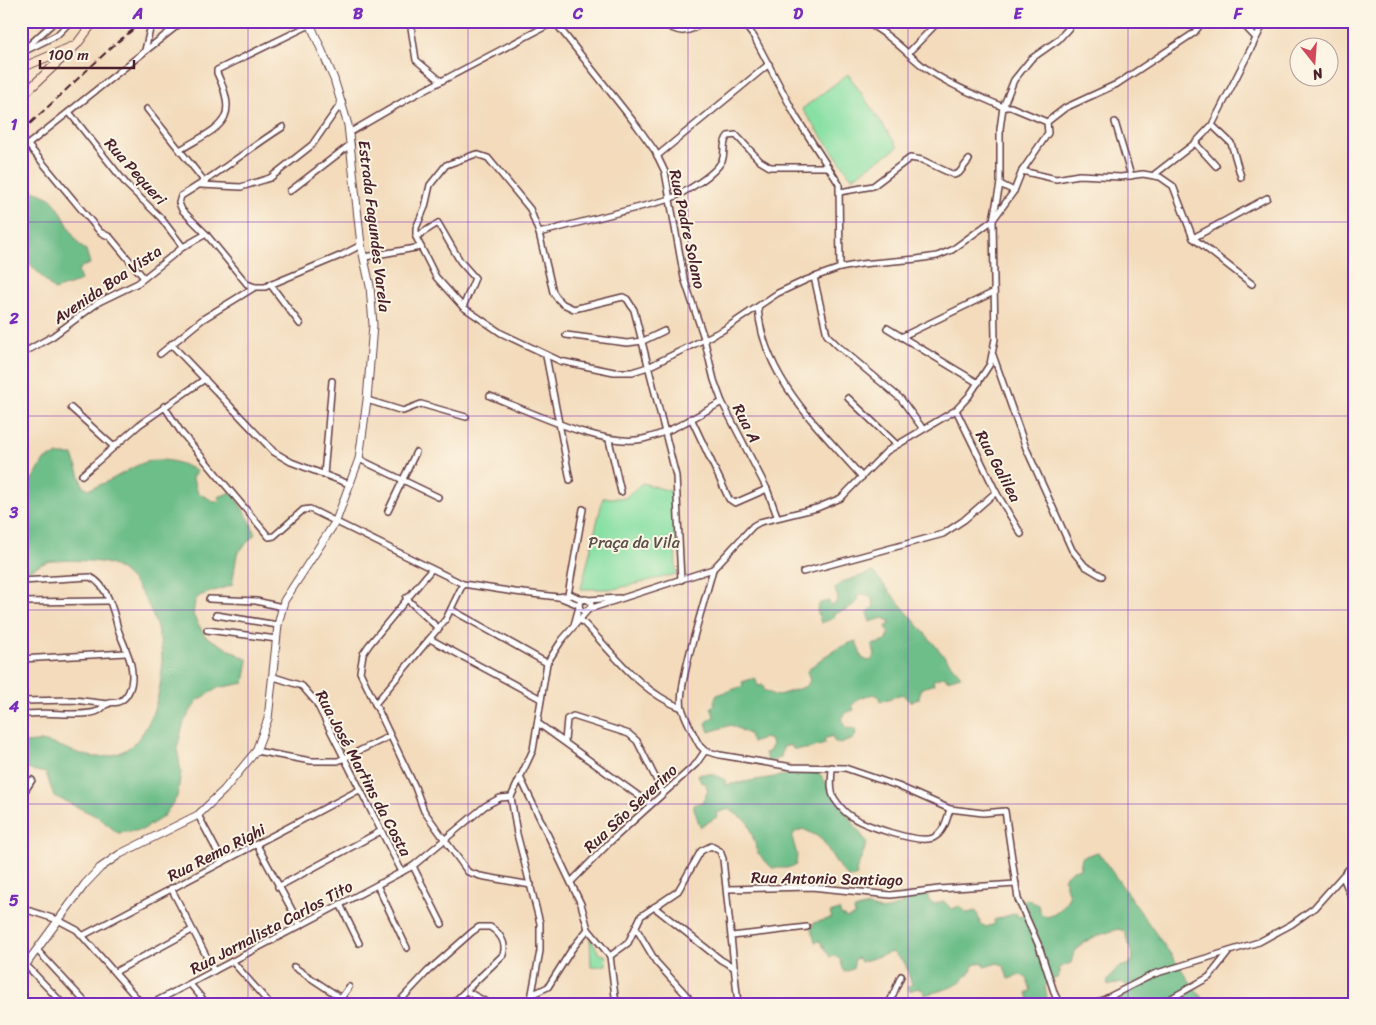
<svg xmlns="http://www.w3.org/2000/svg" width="1376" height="1025" font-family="Sriracha,sans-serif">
  <rect width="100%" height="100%" fill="#fcf5e5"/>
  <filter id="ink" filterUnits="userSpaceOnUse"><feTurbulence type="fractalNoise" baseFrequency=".02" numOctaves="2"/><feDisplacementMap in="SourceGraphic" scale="10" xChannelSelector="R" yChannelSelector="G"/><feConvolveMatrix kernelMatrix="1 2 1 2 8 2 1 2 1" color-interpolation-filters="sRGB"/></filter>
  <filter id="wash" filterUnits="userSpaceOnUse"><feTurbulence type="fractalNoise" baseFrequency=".0096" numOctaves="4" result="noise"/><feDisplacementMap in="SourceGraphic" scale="20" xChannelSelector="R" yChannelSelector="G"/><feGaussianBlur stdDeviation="1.12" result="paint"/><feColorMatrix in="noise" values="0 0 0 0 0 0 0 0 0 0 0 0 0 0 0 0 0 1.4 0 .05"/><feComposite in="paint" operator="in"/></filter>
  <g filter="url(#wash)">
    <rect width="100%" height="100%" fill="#f3dbbc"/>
    <!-- green -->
    <g fill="#88e0a4" stroke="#698068">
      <polygon points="848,74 898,147 852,178 802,109"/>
      <polygon points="642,483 674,492 676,574 614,589 581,589 603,498 625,498"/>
      <polygon points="590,936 599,954 605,955 606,965 591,967"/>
    </g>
    <!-- forest -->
    <g fill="#6ebe8a" stroke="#5c6e5a">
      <path d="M21,188C30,191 44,193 51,199C65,212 73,244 86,250L90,264L81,267L78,272L81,281L54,290L21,254Z"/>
      <path d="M58,455H73L83,486L89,489C133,475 144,444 195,470L196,474L192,476L198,493L215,502L220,501L218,497L232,492L250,521L255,534L237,554L232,585L199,596L195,601L193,615L205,636L248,660L244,683L218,688L197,701L184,722L177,748L181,772L177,797L163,817L142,830L118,833L98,817L54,796L46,773L21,768V745L24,743C31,743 42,740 50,743C75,750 91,764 119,753C153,741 166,679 161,647C158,620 138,573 109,564C98,560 65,560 53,561C43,562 30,570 21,574V497L45,459Z"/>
      <path d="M873,572L961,676L947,680L945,676L933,680L934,684L920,689L919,699L910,702L902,694L880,702L879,697L873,694L860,698L852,705L854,710L845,713L842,719L845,728L855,729L856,734L853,739L840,744L834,741L832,736L824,739L825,744L808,749H793L791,745L783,747L781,758L768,762L765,753L769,752L772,746L771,741L765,738L752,743L749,734L731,725L709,732L706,723L714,716L711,707L715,705L714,701L717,695L743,686L742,682L755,678L758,686L763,685L764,690L776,696L807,686L810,680L807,671C820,658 839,646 856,641L862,658L868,661L872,660L875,654L872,645L886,641L889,635L886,626L890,625L889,620L883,618L870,622L867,613L874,606L871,597L866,594L857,596L858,601L846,610L833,614L834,618L821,623L817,609L820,603L829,601L830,605L835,604L838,598L835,589L842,582Z"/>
      <polygon points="809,768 820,774 867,843 856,871 857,875 849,878 841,870 821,838 803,829 795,832 792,837 797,855 796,865 787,868 772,868 758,853 748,822 729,809 716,813 717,817 700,827 693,805 702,802 708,791 705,782 701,783 698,774 713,774 725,780 726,785 786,775"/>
      <path d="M1098,852L1206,1004H1114L1118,1002L1129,989L1127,985L1121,982L1108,986L1107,982L1117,968L1130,964L1133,958L1125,932L1119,929C1099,935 1075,940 1071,963L1058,968L1060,972L1057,978L1048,981L1045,987L1047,996L1044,1001L1030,1004L1027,992L1031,991L1027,978L1021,975L1008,979L1004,966L998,963L984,967L983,962L974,965C962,988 948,988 925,995L924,991L918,988L909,991L908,986L912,985L905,963L892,952L861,962L859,958L855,959L853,969L844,972L840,959L834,956L830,957L820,941L815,942L811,929L814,923L832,918L830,913L839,910L841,915L847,918L855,915L854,910L867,906L883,911L901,905L903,895L927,892L929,901L935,904L944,901L951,909L960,906L967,913L976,911L981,924L986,927L995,924L994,920L1016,913L1018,917L1022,916L1025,910L1022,901L1027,899L1038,905L1041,914L1047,917C1059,913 1064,907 1069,896L1064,878L1071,871L1080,868L1082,857Z"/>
    </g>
  </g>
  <g filter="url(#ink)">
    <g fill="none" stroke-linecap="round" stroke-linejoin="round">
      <defs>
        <g id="minor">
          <polyline points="410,21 416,60 441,81"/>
          <polyline points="554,21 637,126 655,151 665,172 684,278 704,338 714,380 722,402 767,489 777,516"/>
          <path d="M659,21C680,35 686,34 707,21"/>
          <polyline points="742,21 754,37 796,117 839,184 840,268"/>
          <polyline points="1240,21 1256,38"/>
          <polyline points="25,49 52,24 51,21"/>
          <polyline points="145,50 152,21"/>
          <polyline points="909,52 939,21"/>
          <polyline points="21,53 57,35 71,21"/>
          <polyline points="147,109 205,182"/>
          <polyline points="69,112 127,185 161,218 183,247"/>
          <polyline points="1047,122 1011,107 1003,107 1014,80 1031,59 1058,40 1075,21"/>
          <polyline points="1115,122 1131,176"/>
          <polyline points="1212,125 1231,143 1241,177"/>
          <polyline points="349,133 411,97 554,22"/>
          <polyline points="1195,143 1216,166"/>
          <polyline points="28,145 100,232 110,237 144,278"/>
          <polyline points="21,150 183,21"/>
          <path d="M180,150C219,126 241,123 217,73V70L310,25"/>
          <polyline points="657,156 769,64"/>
          <polyline points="1022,171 1056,179 1079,175 1121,177 1143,174 1160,177 1173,186 1193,238 1252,284"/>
          <polyline points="1155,174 1195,143 1212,125 1265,21"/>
          <polyline points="1000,184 1014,191"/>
          <polyline points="201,185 241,187 270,178 312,145 342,102"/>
          <polyline points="290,191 351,144"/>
          <polyline points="840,192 873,186 910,158 922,160 954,175 959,173 969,160"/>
          <path d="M539,233L667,200C682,194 718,174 723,158C725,150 722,143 728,136L736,135L760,161L770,167H828"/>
          <polyline points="416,237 438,223 460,261 475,278 463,307"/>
          <polyline points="1193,238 1267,198"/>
          <polyline points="365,257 421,247"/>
          <polyline points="814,277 827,335 838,346 901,399 923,429"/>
          <polyline points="270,284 300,324"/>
          <path d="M255,287L247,284L206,234L182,210L179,203L181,196C216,176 248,149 283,127"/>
          <path d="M758,307C762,376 819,428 862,477"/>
          <polyline points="887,328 978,383"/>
          <polyline points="566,335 627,343 643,341 664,331"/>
          <polyline points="901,337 994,292"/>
          <polyline points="171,344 274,452 291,462 349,484"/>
          <polyline points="21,354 53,336 99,302 138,283 183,247 206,234"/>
          <polyline points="160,354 203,319 255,287 265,287 342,255 361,245"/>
          <polyline points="993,355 1026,448 1072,550 1085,566 1102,576"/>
          <polyline points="546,356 570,480"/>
          <path d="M490,396C530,411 603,448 643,439C670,433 698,415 722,402"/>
          <polyline points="848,398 896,444"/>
          <polyline points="367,400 403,411 421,404 466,417"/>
          <polyline points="164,406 181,432 269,537 274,536 303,510 310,509 463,584 515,592 558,597 572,595 583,600"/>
          <polyline points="71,408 113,446"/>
          <polyline points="956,410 996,492 1021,534"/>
          <polyline points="691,418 729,499 735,503 767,489"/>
          <polyline points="609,440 621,492"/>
          <polyline points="359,459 438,497"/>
          <polyline points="82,475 139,425 205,379"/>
          <polyline points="324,475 332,381"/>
          <polyline points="388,511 416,452"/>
          <path d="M713,569C707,595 676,687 682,708C683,713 697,742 700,746L705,751L720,755L792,767L845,768L898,786L950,809L983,813L1005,811L1018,899L1039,946L1055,995L1060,1004"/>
          <polyline points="431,570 369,645 363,654 360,672 415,787 424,811 468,872 480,876 531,885"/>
          <polyline points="803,572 943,534 964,520 996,492"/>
          <polyline points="681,580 676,476 634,310 627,299 623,297 574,309 563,304 557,298 553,292 539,233 530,209 488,158 476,154 446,165 430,185 425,207 416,228 416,237 436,277 463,307 501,333 560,361 614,372 632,372 648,367 723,330 778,293 806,280 840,268 861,264 917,259 937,256 952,250 993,220 1014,191 1022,171 1048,133 1047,122 1065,108 1117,84 1194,33 1203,21"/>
          <path d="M21,581L90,577C107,584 114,612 118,629C123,644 133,661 132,677C132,686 128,699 118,702C114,703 110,702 107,704C103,706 101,710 98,711C84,718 42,710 21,715"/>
          <polyline points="568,595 583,509"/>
          <polyline points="559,597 579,605"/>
          <polyline points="406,598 439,629"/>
          <polyline points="209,599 256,601 282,607"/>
          <circle cx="585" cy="605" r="6"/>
          <polyline points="587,600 619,598"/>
          <polyline points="21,602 108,601"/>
          <path d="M589,609L713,569L753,526L760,522L817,508L841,498L887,451L956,410L969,396L990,364L995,339L993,220L1000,184V129L1003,107C976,95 947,84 924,67C903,50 887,32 863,21"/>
          <polyline points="452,610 547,663"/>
          <polyline points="216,615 278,625"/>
          <path d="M580,619C612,651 638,691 682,708"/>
          <polyline points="574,625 579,607"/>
          <polyline points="207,630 277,639"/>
          <polyline points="430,639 541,699"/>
          <polyline points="21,659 126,653"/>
          <polyline points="274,677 302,686 316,702 402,872"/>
          <polyline points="21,701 74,700 108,704"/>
          <polyline points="375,704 446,619 463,584"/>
          <polyline points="539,724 650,804"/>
          <polyline points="565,741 567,719 573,716 629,734 637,741 663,793"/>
          <polyline points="256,751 311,761 338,761 390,736"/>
          <path d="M832,767C832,776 829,789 834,798C838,804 843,811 849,815C862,825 918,844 933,838C944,833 947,819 950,809"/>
          <polyline points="520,777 581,904 588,929 610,956 616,1004"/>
          <polyline points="21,797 32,780"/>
          <polyline points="198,815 223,862"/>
          <polyline points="257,845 300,925"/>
          <polyline points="413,866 442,924"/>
          <polyline points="1343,877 1355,906"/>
          <polyline points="571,882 611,841 696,764 705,751"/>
          <polyline points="377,885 407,948"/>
          <polyline points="278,887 381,831"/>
          <polyline points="171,888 214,971"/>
          <polyline points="728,889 811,887 891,895 939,889 1016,884"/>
          <polyline points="340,904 359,943"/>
          <polyline points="654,907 721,960 735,968"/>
          <polyline points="21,908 58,920 77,930 142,1004"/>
          <polyline points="636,928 656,962 688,997 691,1004"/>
          <polyline points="84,935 359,790"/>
          <polyline points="732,936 807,927"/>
          <polyline points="37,950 87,1004"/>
          <polyline points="610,956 628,943 641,916 678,891 701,851 711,846 720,851 723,859 738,1004"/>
          <polyline points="232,961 270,1004"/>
          <polyline points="26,965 63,1004"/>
          <polyline points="294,967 341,998"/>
          <polyline points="115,972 192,930"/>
          <polyline points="190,984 207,1004"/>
          <polyline points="466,991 490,1004"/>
          <polyline points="533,994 548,987 572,949 588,929"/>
          <polyline points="151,1004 413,866 485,806 500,798 511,797"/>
          <polyline points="337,1004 349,987"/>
          <path d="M397,1004L428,971L472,932L479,927H490C500,933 507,943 503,955L452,1004"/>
          <polyline points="530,1004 540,951 540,923 517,834 511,797 533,750 547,663 562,640 587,611"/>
          <polyline points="889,1004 901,976"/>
          <polyline points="1095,1004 1154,974 1259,942 1292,924 1314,908 1355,862"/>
          <polyline points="1161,1004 1209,977 1228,953"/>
        </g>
        <polyline id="tertiary" points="21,971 85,884 100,868 120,854 198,815 224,790 256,751 268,719 278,625 284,601 336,521 359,459 367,400 373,325 370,286 361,245 348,125 334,79 309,21"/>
        <g id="secondary">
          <polyline points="21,68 71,47"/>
          <polyline points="21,97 77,44 94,21"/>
        </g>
      </defs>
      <!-- minor casing -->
      <use href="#minor" stroke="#633b41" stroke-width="8"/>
      <!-- tertiary casing -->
      <use href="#tertiary" stroke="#633b41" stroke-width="9"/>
      <!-- secondary casing -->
      <use href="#secondary" stroke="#633b41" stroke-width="10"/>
      <!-- minor -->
      <use href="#minor" stroke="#fff" stroke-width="5"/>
      <!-- tertiary -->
      <use href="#tertiary" stroke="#fff" stroke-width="7"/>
      <!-- secondary -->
      <use href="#secondary" stroke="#fce5cf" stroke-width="8"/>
      <!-- rail -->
      <polyline stroke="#4a1f2b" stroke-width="2" stroke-dasharray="8 4" stroke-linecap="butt" points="21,132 115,44 144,21"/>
    </g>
  </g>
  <!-- grid -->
  <path fill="none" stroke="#7b2cbf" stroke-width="1" stroke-opacity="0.55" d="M248,21V1004M468,21V1004M688,21V1004M908,21V1004M1128,21V1004M21,222H1355M21,416H1355M21,610H1355M21,804H1355"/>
  <g text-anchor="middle" stroke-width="4" stroke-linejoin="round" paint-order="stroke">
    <!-- street labels -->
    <g font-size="16" fill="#4a1f2b" stroke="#fcf5e5">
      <text transform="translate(136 171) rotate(48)" y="6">Rua Pequeri</text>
      <text transform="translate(375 226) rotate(83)" y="6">Estrada Fagundes Varela</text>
      <text transform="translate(688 229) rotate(78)" y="6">Rua Padre Solano</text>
      <text transform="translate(107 284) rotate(-34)" y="6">Avenida Boa Vista</text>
      <text transform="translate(747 423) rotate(63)" y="6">Rua A</text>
      <text transform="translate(999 466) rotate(62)" y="6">Rua Galilea</text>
      <text transform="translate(364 773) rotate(62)" y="6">Rua José Martins da Costa</text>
      <text transform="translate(630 808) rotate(-43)" y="6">Rua São Severino</text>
      <text transform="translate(216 852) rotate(-27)" y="6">Rua Remo Righi</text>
      <text transform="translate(827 878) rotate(1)" y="6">Rua Antonio Santiago</text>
      <text transform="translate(271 927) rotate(-28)" y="6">Rua Jornalista Carlos Tito</text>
    </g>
    <!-- park labels -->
    <g font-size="16" fill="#5a4f49" stroke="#fcf5e5">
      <text x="634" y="548">Praça da Vila</text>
    </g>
  </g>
  <!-- margin -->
  <rect width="1376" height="1025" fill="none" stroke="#fcf5e5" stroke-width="55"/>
  <!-- north arrow -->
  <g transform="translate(1314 62) rotate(163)"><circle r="24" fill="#fcf5e5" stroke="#b59f9b"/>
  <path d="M0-4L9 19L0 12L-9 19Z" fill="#d1495b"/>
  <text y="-8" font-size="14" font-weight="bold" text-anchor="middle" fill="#4a1f2b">N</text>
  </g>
  <!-- scale -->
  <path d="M40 60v8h94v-8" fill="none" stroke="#4a1f2b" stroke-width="2.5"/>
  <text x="48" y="60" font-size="15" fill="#4a1f2b" stroke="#fcf5e5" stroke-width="4" paint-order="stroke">100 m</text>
  <rect x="28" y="28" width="1320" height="970" fill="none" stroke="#7b2cbf" stroke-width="2"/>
  <g font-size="16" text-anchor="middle" font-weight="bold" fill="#7b2cbf">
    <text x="138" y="19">A</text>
    <text x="358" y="19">B</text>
    <text x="578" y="19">C</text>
    <text x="798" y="19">D</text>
    <text x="1018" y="19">E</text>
    <text x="1238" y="19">F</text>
    <text x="14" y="130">1</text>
    <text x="14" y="324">2</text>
    <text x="14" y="518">3</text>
    <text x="14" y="712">4</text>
    <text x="14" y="906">5</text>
  </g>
</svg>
